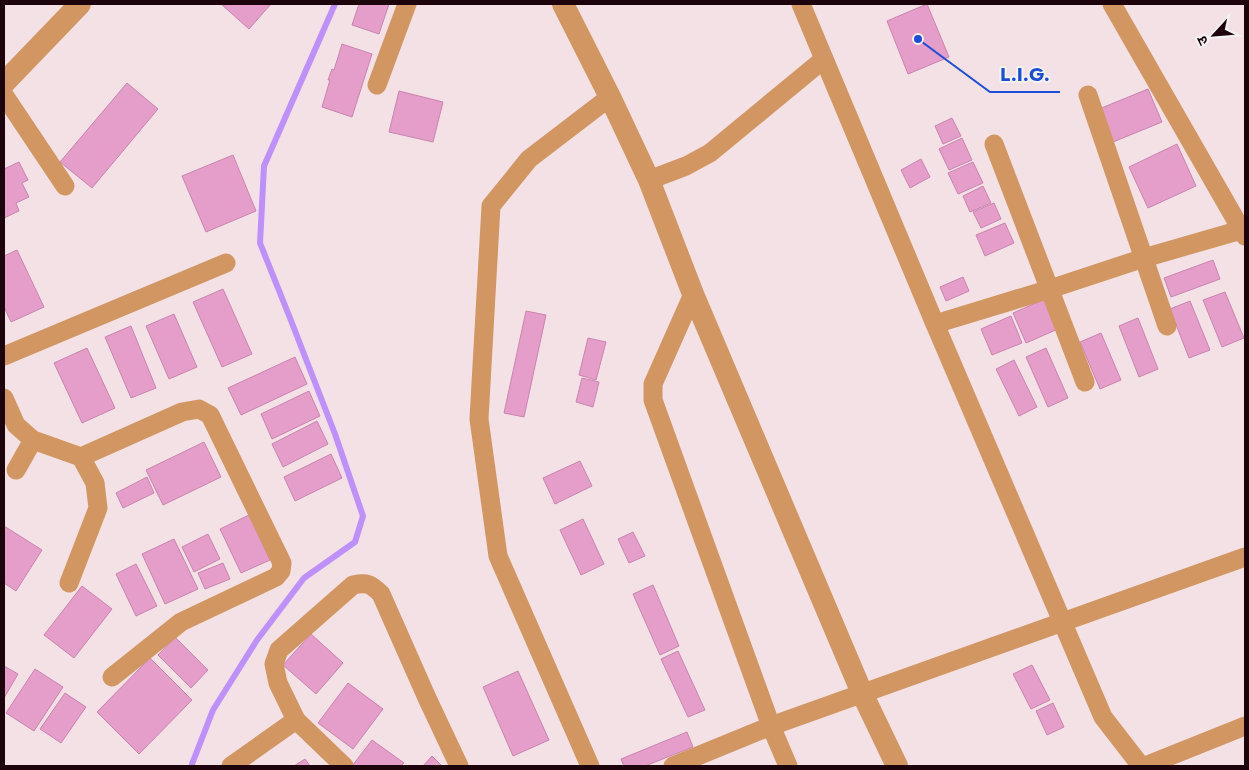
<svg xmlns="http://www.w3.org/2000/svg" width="1249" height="770" font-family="Jost,'Noto Sans Devanagari',sans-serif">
  <rect width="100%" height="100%" fill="#f3e1e6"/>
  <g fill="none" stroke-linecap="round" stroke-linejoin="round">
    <!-- stream -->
    <polyline stroke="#bd90fc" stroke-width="6" points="192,766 192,764 213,710 257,640 304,578 355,542 363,516 335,434 290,318 260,243 264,166 335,4"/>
  </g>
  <!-- building -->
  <g fill="#e59eca" stroke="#c984af">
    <polygon points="221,4 271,4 249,29"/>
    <polygon points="359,4 389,4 379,34 352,25"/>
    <polygon points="927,4 949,57 908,74 887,21"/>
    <polygon points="342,44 372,54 352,117 322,107 330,80 328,80 332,69 334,70"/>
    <polygon points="127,83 158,109 92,188 60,162"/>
    <polygon points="1148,89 1162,122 1113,142 1099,109"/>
    <polygon points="399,91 443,102 433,142 389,132"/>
    <polygon points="952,118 961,136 943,144 935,126"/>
    <polygon points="962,138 972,160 949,170 939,149"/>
    <polygon points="1177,144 1196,186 1148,208 1129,167"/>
    <polygon points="233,155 256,211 206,232 182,176"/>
    <polygon points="921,159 930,177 910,188 901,170"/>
    <polygon points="19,162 28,180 22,183 29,197 16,203 19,211 4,218 4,169"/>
    <polygon points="973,162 983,183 958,194 948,173"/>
    <polygon points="983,186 991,203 970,212 963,196"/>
    <polygon points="994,203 1001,219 981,228 973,212"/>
    <polygon points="1005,223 1014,243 985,256 976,235"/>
    <polygon points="17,250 44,307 11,322 4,307 4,256"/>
    <polygon points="1213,260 1220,279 1171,297 1164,278"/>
    <polygon points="963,277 969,291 946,301 940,287"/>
    <polygon points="223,289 252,354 222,367 193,302"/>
    <polygon points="1225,292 1244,338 1222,347 1203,300"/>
    <polygon points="1045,299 1058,329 1026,343 1013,313"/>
    <polygon points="1190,301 1210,350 1189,358 1170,309"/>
    <polygon points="526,311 546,315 524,417 504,413"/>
    <polygon points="174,314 197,367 169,379 146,326"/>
    <polygon points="1011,316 1022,343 992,355 981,329"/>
    <polygon points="1138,318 1158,369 1139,377 1119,326"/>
    <polygon points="131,326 156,388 131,398 105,337"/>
    <polygon points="1101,333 1121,380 1100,389 1080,342"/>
    <polygon points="588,338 606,342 596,380 579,375"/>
    <polygon points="87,348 115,408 82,423 54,363"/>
    <polygon points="1046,348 1068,398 1048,407 1026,357"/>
    <polygon points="295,357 307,384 241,415 228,388"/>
    <polygon points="1014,360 1037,407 1019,416 996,369"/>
    <polygon points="582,378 599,382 593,407 576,402"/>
    <polygon points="309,391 320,416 272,439 261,414"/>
    <polygon points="317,421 328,444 283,467 272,444"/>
    <polygon points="204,442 221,477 163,505 146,470"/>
    <polygon points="331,454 342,478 295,501 284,477"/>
    <polygon points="580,461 592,486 555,504 543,478"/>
    <polygon points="147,477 154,493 123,508 116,493"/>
    <polygon points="249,515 270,560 241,573 220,529"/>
    <polygon points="583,519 604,564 581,575 560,530"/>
    <polygon points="4,526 42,550 16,591 4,583"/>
    <polygon points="633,532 645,556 629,563 618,539"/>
    <polygon points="208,534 220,559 194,572 182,547"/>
    <polygon points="174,539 198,589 165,604 142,554"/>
    <polygon points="223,563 230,579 205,589 198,573"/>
    <polygon points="136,564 157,606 136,616 116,574"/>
    <polygon points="653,585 679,646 660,655 633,594"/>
    <polygon points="82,586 112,609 74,658 44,635"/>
    <polygon points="311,634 343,663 316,694 283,665"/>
    <polygon points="175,637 208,670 191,688 158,655"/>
    <polygon points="678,651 705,710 688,717 661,659"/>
    <polygon points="150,658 192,700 139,754 97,712"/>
    <polygon points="1032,665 1050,700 1031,709 1013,674"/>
    <polygon points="4,666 18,674 4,698"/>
    <polygon points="35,669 63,687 34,731 6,713"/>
    <polygon points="518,671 549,740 513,756 483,687"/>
    <polygon points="348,683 383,709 353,749 318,723"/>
    <polygon points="65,693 86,707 61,743 40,729"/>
    <polygon points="1053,703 1064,727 1047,735 1036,711"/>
    <polygon points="687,732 693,747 645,766 624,766 621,759"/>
    <polygon points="372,740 404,763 401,766 352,766"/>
    <polygon points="432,756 441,765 440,766 423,766"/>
    <polygon points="305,759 310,766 294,766"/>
  </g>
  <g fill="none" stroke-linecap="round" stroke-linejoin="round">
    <!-- minor -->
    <g stroke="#d19662" stroke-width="19">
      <polyline points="801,4 935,324 1103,717 1141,766"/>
      <polyline points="1112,4 1245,236"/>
      <polyline points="377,85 407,4"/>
      <polyline points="4,95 65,186"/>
      <polyline points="1088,95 1167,326"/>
      <polyline points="994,144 1085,382"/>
      <polyline points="649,180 686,166 710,153 824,59"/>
      <polyline points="693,294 653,384 653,400 771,726 788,766"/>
      <polyline points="935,324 1050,289 1144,258 1241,230"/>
      <polyline points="4,356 226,263"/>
      <polyline points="4,398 16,425 33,440 81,457 182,412 199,409 210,415 282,563 281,571 276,577 181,622 112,677"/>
      <polyline points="16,470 33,440"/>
      <polyline points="69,583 98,508 95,483 81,457"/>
      <polyline points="231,766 296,720"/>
      <path d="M344,766L296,720L278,683L274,664L279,650L353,585C367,582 371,584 381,594L427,698L459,766"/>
      <polyline points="590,766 498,556 479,419 491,206 529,159 610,97"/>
      <polyline points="673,766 771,726 1245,557"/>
      <polyline points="1145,766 1245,726"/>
    </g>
    <!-- tertiary -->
    <g stroke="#d19662" stroke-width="22">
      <polyline points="563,4 610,97 649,180 693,294 862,693 897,766"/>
      <polyline points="4,83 80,4"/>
    </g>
  </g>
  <!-- callouts -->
  <path fill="none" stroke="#1d4ed8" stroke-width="2" d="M918 39L990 92H1060"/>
  <circle fill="#1d4ed8" stroke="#f4f4f4" stroke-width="2" cx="918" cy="39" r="5"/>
  <g font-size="19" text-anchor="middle" font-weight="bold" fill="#1d4ed8" stroke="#f4f4f4" stroke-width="4" stroke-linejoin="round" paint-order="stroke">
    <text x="1025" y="81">L.I.G.</text>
  </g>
  <!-- border -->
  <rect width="1249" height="770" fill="none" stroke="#1d030b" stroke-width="10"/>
  <!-- north arrow -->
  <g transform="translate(1214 35) rotate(244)" stroke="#f4f4f4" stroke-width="4" paint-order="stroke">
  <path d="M0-4L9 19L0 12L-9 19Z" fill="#1d030b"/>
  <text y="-8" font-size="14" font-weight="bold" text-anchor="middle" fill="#1d030b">उ</text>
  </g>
</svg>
